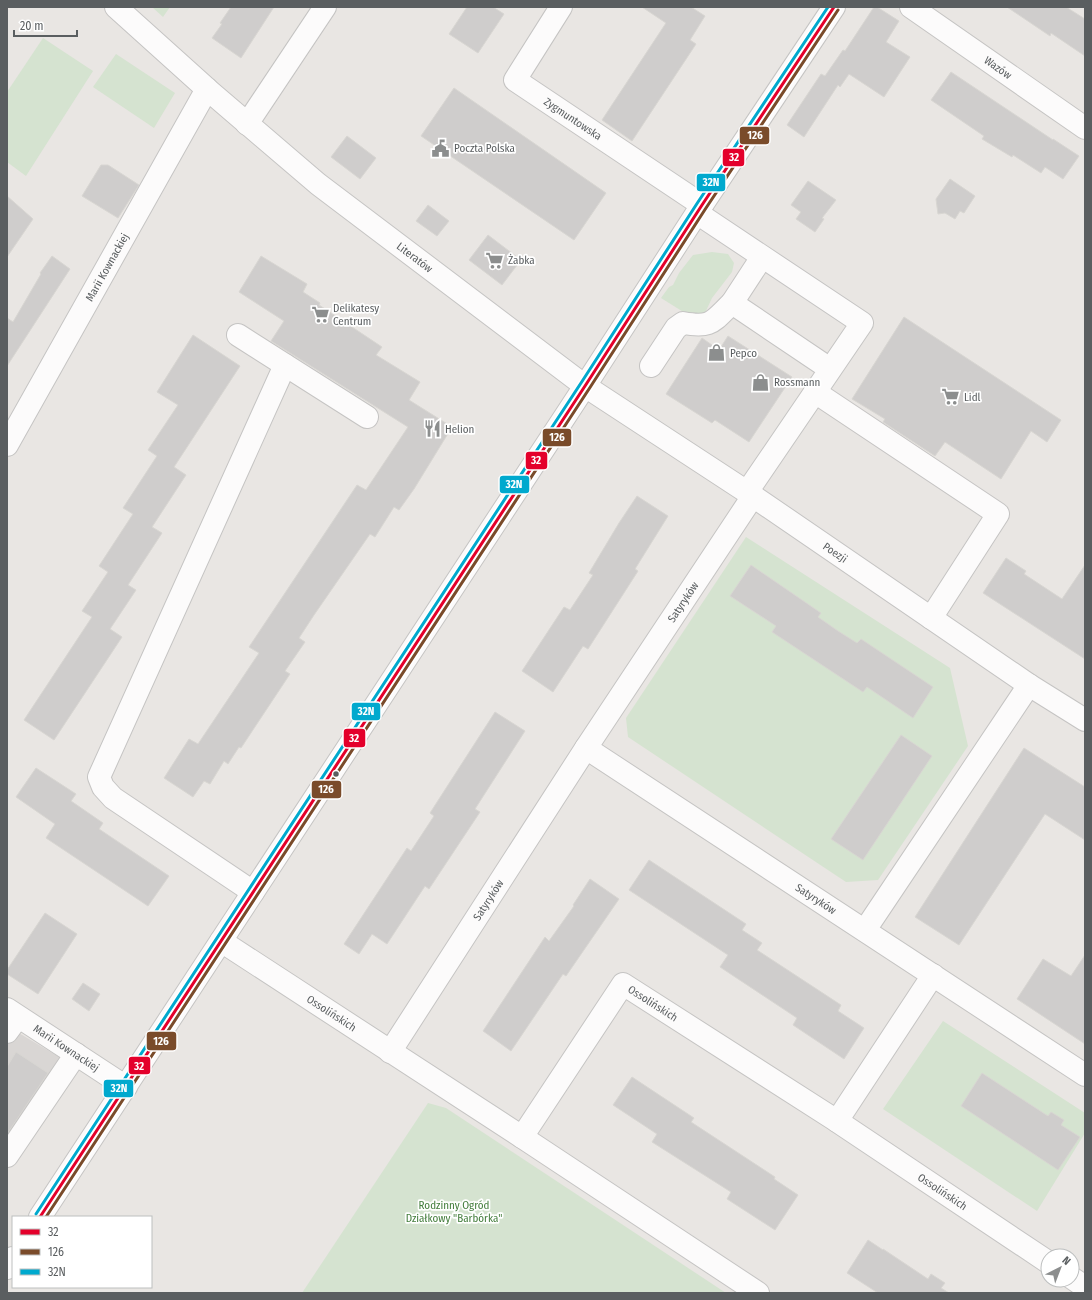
<svg xmlns="http://www.w3.org/2000/svg" width="1092" height="1300" font-family="'Fira Sans Condensed',sans-serif">
  <rect width="100%" height="100%" fill="#e9e6e3"/>
  <!-- industrial -->
  <polygon fill="#d9d6d4" points="7,1026 76,1067 7,1166"/>
  <!-- green -->
  <g fill="#d5e3d0">
    <polygon points="152,7 170,7 163,17"/>
    <polygon points="43,38 93,71 26,176 7,162 7,92"/>
    <polygon points="116,54 175,93 154,128 93,87"/>
    <polygon points="712,252 728,254 734,263 732,272 712,298 705,313 694,316 685,313 661,298 669,287 673,285 679,273 693,255"/>
    <polygon points="746,537 950,668 968,746 878,880 846,882 628,737 626,718"/>
    <polygon points="943,1021 1085,1113 1085,1133 1037,1211 883,1109"/>
    <polygon points="428,1103 446,1108 726,1293 302,1293"/>
  </g>
  <!-- building -->
  <g fill="#cfcdcc" stroke="#d8d6d2">
    <polygon points="231,7 274,7 241,58 212,38 222,24 220,23"/>
    <polygon points="467,7 493,7 504,14 478,53 449,34"/>
    <polygon points="642,7 691,7 705,16 690,40 696,44 632,141 602,120 666,23"/>
    <polygon points="874,7 877,7 899,21 886,42 910,57 884,97 849,74 840,87 838,85 804,137 787,125 821,74 825,76 843,50 845,51"/>
    <polygon points="1007,7 1066,7 1085,19 1085,56 1051,33 1050,36"/>
    <polygon points="951,72 1053,140 1053,139 1079,156 1063,179 1045,167 1041,173 1013,155 1012,157 982,139 984,136 931,100"/>
    <polygon points="454,88 606,193 574,240 421,136"/>
    <polygon points="347,136 376,158 360,179 331,157"/>
    <polygon points="101,165 108,165 139,185 118,218 82,196"/>
    <polygon points="950,179 975,196 964,213 960,211 955,219 945,213 938,214 936,199"/>
    <polygon points="808,181 836,200 822,218 824,219 815,232 796,219 801,212 791,205"/>
    <polygon points="7,196 33,219 7,257"/>
    <polygon points="428,205 449,221 437,236 416,221"/>
    <polygon points="488,235 521,260 502,285 469,260"/>
    <polygon points="52,256 70,269 7,366 7,318 13,322 41,274 40,273"/>
    <polygon points="261,256 307,284 303,292 320,303 319,305 382,347 376,355 420,382 409,400 452,427 414,489 399,510 394,507 375,537 370,534 314,615 299,638 305,642 285,671 290,674 241,748 239,747 228,764 224,761 210,784 204,781 193,797 164,778 189,739 198,744 259,653 249,647 357,485 366,490 408,427 271,341 284,321 239,292"/>
    <polygon points="904,317 1061,420 1047,442 1031,431 1001,479 945,442 935,456 883,422 885,419 852,399"/>
    <polygon points="193,335 240,366 174,467 186,475 152,527 162,533 128,585 136,590 110,629 122,637 54,740 24,720 92,617 82,611 108,572 99,566 133,514 123,508 157,456 148,450 178,405 157,392"/>
    <polygon points="728,336 792,377 749,442 715,420 712,423 666,394 702,338 719,350"/>
    <polygon points="637,496 668,516 635,569 638,571 588,649 583,646 553,692 522,671 564,607 570,610 593,575 589,573 619,523"/>
    <polygon points="1006,558 1026,571 1024,574 1062,599 1085,565 1085,659 983,593"/>
    <polygon points="751,565 821,613 818,617 838,631 857,643 861,639 933,687 913,718 867,687 863,692 772,632 776,626 730,596"/>
    <polygon points="495,712 525,731 475,809 480,812 429,889 425,886 387,944 372,934 359,954 344,944 407,848 411,851 434,816 430,813"/>
    <polygon points="901,735 932,756 863,860 831,839"/>
    <polygon points="1024,748 1085,787 1085,840 1045,814 959,945 915,917"/>
    <polygon points="36,768 76,794 71,801 103,823 99,829 169,876 148,906 46,838 55,824 16,797"/>
    <polygon points="649,860 746,924 742,930 762,943 757,950 841,1005 838,1011 864,1028 844,1059 793,1025 797,1018 720,967 728,955 629,890"/>
    <polygon points="590,879 619,899 566,976 563,974 511,1051 483,1031 545,937 549,941 574,906 573,905"/>
    <polygon points="45,913 77,934 38,994 7,974 7,970"/>
    <polygon points="1085,955 1085,1044 1017,999 1043,959 1071,976"/>
    <polygon points="83,983 100,994 89,1011 72,999"/>
    <polygon points="16,1052 48,1073 7,1134 7,1067"/>
    <polygon points="982,1073 1048,1116 1051,1112 1064,1120 1061,1125 1080,1137 1058,1170 961,1106"/>
    <polygon points="632,1077 694,1118 691,1122 775,1177 774,1179 798,1195 775,1230 727,1199 731,1192 652,1142 657,1134 613,1105"/>
    <polygon points="868,1240 883,1250 883,1249 928,1279 931,1274 945,1283 941,1288 949,1293 878,1293 847,1273"/>
  </g>
  <g fill="none" stroke-linecap="round" stroke-linejoin="round">
    <defs>
      <g id="minor">
        <path id="s1" d="M116,7L207,89L318,184L585,386L747,492L1029,685L1085,720"/>
        <path id="s2" d="M561,7L515,80L702,205"/>
        <path id="s3" d="M911,7L1085,128"/>
        <polyline points="247,124 325,7"/>
        <polyline points="697,213 862,323 747,492"/>
        <polyline points="762,257 732,303 830,369"/>
        <polyline points="238,335 367,417"/>
        <path d="M651,366L676,328L683,323C712,328 712,322 732,303"/>
        <polyline points="815,392 998,514 931,618"/>
        <path id="s4" d="M7,445L207,89"/>
        <path id="s5" d="M586,748L1085,1075"/>
        <polyline points="253,892 113,798 103,787 99,777 285,365"/>
        <polyline points="865,930 1029,685"/>
        <path id="s6" d="M221,941L522,1137L758,1293"/>
        <path id="s7" d="M7,1009L126,1087"/>
        <polyline points="7,1032 18,1017"/>
        <path id="s8" d="M390,1052L586,748L753,496"/>
        <path id="s9" d="M837,1121L1048,1262"/>
        <path id="s10" d="M522,1137L623,984L837,1121L933,975"/>
        <polyline points="7,1156 76,1054"/>
        <polyline points="40,1217 585,386 702,205 834,7"/>
        <polyline points="7,1268 13,1258"/>
        <polyline points="1072,1278 1085,1287"/>
      </g>
    </defs>
    <!-- minor casing -->
    <use href="#minor" stroke="#c5c4c3" stroke-width="24"/>
    <!-- minor -->
    <use href="#minor" stroke="#fcfbfb" stroke-width="22"/>
    <defs>
      <polyline id="bus-1" points="40,1217 585,386 702,205 834,7"/>
      <polyline id="bus-2" points="46,1217 589,389 706,208 838,10"/>
      <polyline id="bus-3" points="36,1214 581,383 698,202 828,7"/>
    </defs>
    <!-- bus-1 casing -->
    <use href="#bus-1" stroke="#fff" stroke-width="6"/>
    <!-- bus-2 casing -->
    <use href="#bus-2" stroke="#fff" stroke-width="6"/>
    <!-- bus-3 casing -->
    <use href="#bus-3" stroke="#fff" stroke-width="6"/>
    <!-- bus-1 -->
    <use href="#bus-1" stroke="#e4002b" stroke-width="3"/>
    <!-- bus-2 -->
    <use href="#bus-2" stroke="#7a4b2a" stroke-width="3"/>
    <!-- bus-3 -->
    <use href="#bus-3" stroke="#00a9ce" stroke-width="3"/>
  </g>
  <!-- icons -->
  <defs>
    <symbol id="civic-bare" viewBox="-9 -9 18 18"><path d="M-.6-6.5H3V-4.5H.6V-3L4-1V1h2V6H-6V1h2V-1L-.6-3ZM-1.2 2.5V6h2.4V2.5Z" fill="#8c8e8e" stroke="#fff" stroke-width="2.5" paint-order="stroke"/></symbol>
    <symbol id="supermarket-bare" viewBox="-9 -9 18 18"><path d="M-6-5.5h2.5l.6 2H6L4.5 2H-2.5L-4.4-4H-6ZM-1.5 3.2a1.3 1.3 0 1 0 .1 0ZM3 3.2a1.3 1.3 0 1 0 .1 0Z" fill="#8c8e8e" stroke="#fff" stroke-width="2.5" paint-order="stroke"/></symbol>
    <symbol id="shop-bare" viewBox="-9 -9 18 18"><path d="M-5-2.5h2.3a2.7 3.5 0 0 1 5.4 0H5L5.5 6h-11ZM-1.5-2.5h3a1.5 2.3 0 0 0-3 0Z" fill="#8c8e8e" stroke="#fff" stroke-width="2.5" paint-order="stroke"/></symbol>
    <symbol id="restaurant-bare" viewBox="-9 -9 18 18"><path d="M-5-6h1v4h1v-4h1v4h1v-4h1v5L-1.5 .5V6h-2V.5L-5-1ZM5-6V6H3V1.5H1.5Q1.5-4 5-6Z" fill="#8c8e8e" stroke="#fff" stroke-width="2.5" paint-order="stroke"/></symbol>
  </defs>
  <g fill-rule="evenodd">
    <use href="#civic-bare" x="428" y="136" width="25" height="25"/>
    <use href="#supermarket-bare" x="482" y="248" width="25" height="25"/>
    <use href="#supermarket-bare" x="308" y="302" width="25" height="25"/>
    <use href="#shop-bare" x="704" y="340" width="25" height="25"/>
    <use href="#shop-bare" x="748" y="370" width="25" height="25"/>
    <use href="#supermarket-bare" x="938" y="384" width="25" height="25"/>
    <use href="#restaurant-bare" x="420" y="416" width="25" height="25"/>
  </g>
  <!-- markers -->
  <circle fill="#5a5e60" stroke="#fff" stroke-width="1.5" cx="336" cy="774" r="3.5"/>
  <g text-anchor="middle" stroke-width="3.5" stroke-linejoin="round" paint-order="stroke">
    <!-- street labels -->
    <g font-size="11" fill="#5a5e60" stroke="#fff">
      <text dy="4" stroke="none"><textPath href="#s3" startOffset="106">Wazów</textPath></text>
      <text dy="4" stroke="none"><textPath href="#s2" startOffset="156">Zygmuntowska</textPath></text>
      <text dy="4" stroke="none"><textPath href="#s1" startOffset="390">Literatów</textPath></text>
      <text dy="4" stroke="none"><textPath href="#s4" startOffset="204">Marii Kownackiej</textPath></text>
      <text dy="4" stroke="none"><textPath href="#s1" startOffset="904">Poezji</textPath></text>
      <text dy="4" stroke="none"><textPath href="#s8" startOffset="537">Satyryków</textPath></text>
      <text dy="4" stroke="none"><textPath href="#s5" startOffset="275">Satyryków</textPath></text>
      <text dy="4" stroke="none"><textPath href="#s8" startOffset="181">Satyryków</textPath></text>
      <text dy="4" stroke="none"><textPath href="#s10" startOffset="219">Ossolińskich</textPath></text>
      <text dy="4" stroke="none"><textPath href="#s6" startOffset="132">Ossolińskich</textPath></text>
      <text dy="4" stroke="none"><textPath href="#s7" startOffset="71">Marii Kownackiej</textPath></text>
      <text dy="4" stroke="none"><textPath href="#s9" startOffset="127">Ossolińskich</textPath></text>
    </g>
    <!-- poi labels -->
    <g font-size="11" fill="#5a5e60" stroke="#fff" text-anchor="start">
      <text x="454" y="152">Poczta Polska</text>
      <text x="508" y="264">Żabka</text>
      <text x="333" y="312">Delikatesy<tspan x="333" dy="13">Centrum</tspan></text>
      <text x="730" y="357">Pepco</text>
      <text x="774" y="386">Rossmann</text>
      <text x="964" y="401">Lidl</text>
      <text x="445" y="433">Helion</text>
    </g>
    <!-- park labels -->
    <g font-size="11" fill="#437d3c" stroke="#fff">
      <text x="454" y="1209">Rodzinny Ogród<tspan x="454" dy="13">Działkowy "Barbórka"</tspan></text>
    </g>
  </g>
  <g stroke="#fff" stroke-width="1.5">
    <rect x="739" y="126" width="31" height="19" rx="4" fill="#7a4b2a"/>
    <rect x="722" y="148" width="23" height="19" rx="4" fill="#e4002b"/>
    <rect x="696" y="173" width="30" height="19" rx="4" fill="#00a9ce"/>
    <rect x="542" y="428" width="30" height="19" rx="4" fill="#7a4b2a"/>
    <rect x="525" y="451" width="23" height="19" rx="4" fill="#e4002b"/>
    <rect x="499" y="475" width="31" height="19" rx="4" fill="#00a9ce"/>
    <rect x="351" y="702" width="30" height="19" rx="4" fill="#00a9ce"/>
    <rect x="343" y="728" width="23" height="20" rx="4" fill="#e4002b"/>
    <rect x="311" y="780" width="31" height="19" rx="4" fill="#7a4b2a"/>
    <rect x="146" y="1031" width="31" height="20" rx="4" fill="#7a4b2a"/>
    <rect x="128" y="1056" width="23" height="19" rx="4" fill="#e4002b"/>
    <rect x="103" y="1079" width="31" height="19" rx="4" fill="#00a9ce"/>
  </g>
  <g font-size="11" text-anchor="middle" font-weight="bold" fill="#fff">
    <text x="755" y="139">126</text>
    <text x="734" y="161">32</text>
    <text x="711" y="186">32N</text>
    <text x="557" y="441">126</text>
    <text x="536" y="464">32</text>
    <text x="514" y="488">32N</text>
    <text x="366" y="715">32N</text>
    <text x="354" y="742">32</text>
    <text x="326" y="793">126</text>
    <text x="161" y="1045">126</text>
    <text x="139" y="1070">32</text>
    <text x="119" y="1092">32N</text>
  </g>
  <!-- border -->
  <rect width="1092" height="1300" fill="none" stroke="#5a5e60" stroke-width="16"/>
  <!-- legend -->
  <rect x="12" y="1216" width="140" height="72" fill="#ffffff" stroke="#bdbfbf"/>
  <rect x="20" y="1229" width="20" height="6" fill="#e4002b" stroke="#bdbfbf"/>
  <text x="48" y="1236" font-size="12" fill="#5a5e60">32</text>
  <rect x="20" y="1249" width="20" height="6" fill="#7a4b2a" stroke="#bdbfbf"/>
  <text x="48" y="1256" font-size="12" fill="#5a5e60">126</text>
  <rect x="20" y="1269" width="20" height="6" fill="#00a9ce" stroke="#bdbfbf"/>
  <text x="48" y="1276" font-size="12" fill="#5a5e60">32N</text>
  <!-- north arrow -->
  <g transform="translate(1060 1268) rotate(42)"><circle r="19" fill="#ffffff" stroke="#bdbfbf"/>
  <path d="M0-3L7 15L0 10L-7 15Z" fill="#8c8e8e"/>
  <text y="-6" font-size="11" font-weight="bold" text-anchor="middle" fill="#5a5e60">N</text>
  </g>
  <!-- scale -->
  <path d="M14 30v6h63v-6" fill="none" stroke="#5a5e60" stroke-width="2"/>
  <text x="20" y="30" font-size="12" fill="#5a5e60" stroke="#ffffff" stroke-width="3" paint-order="stroke">20 m</text>
</svg>
